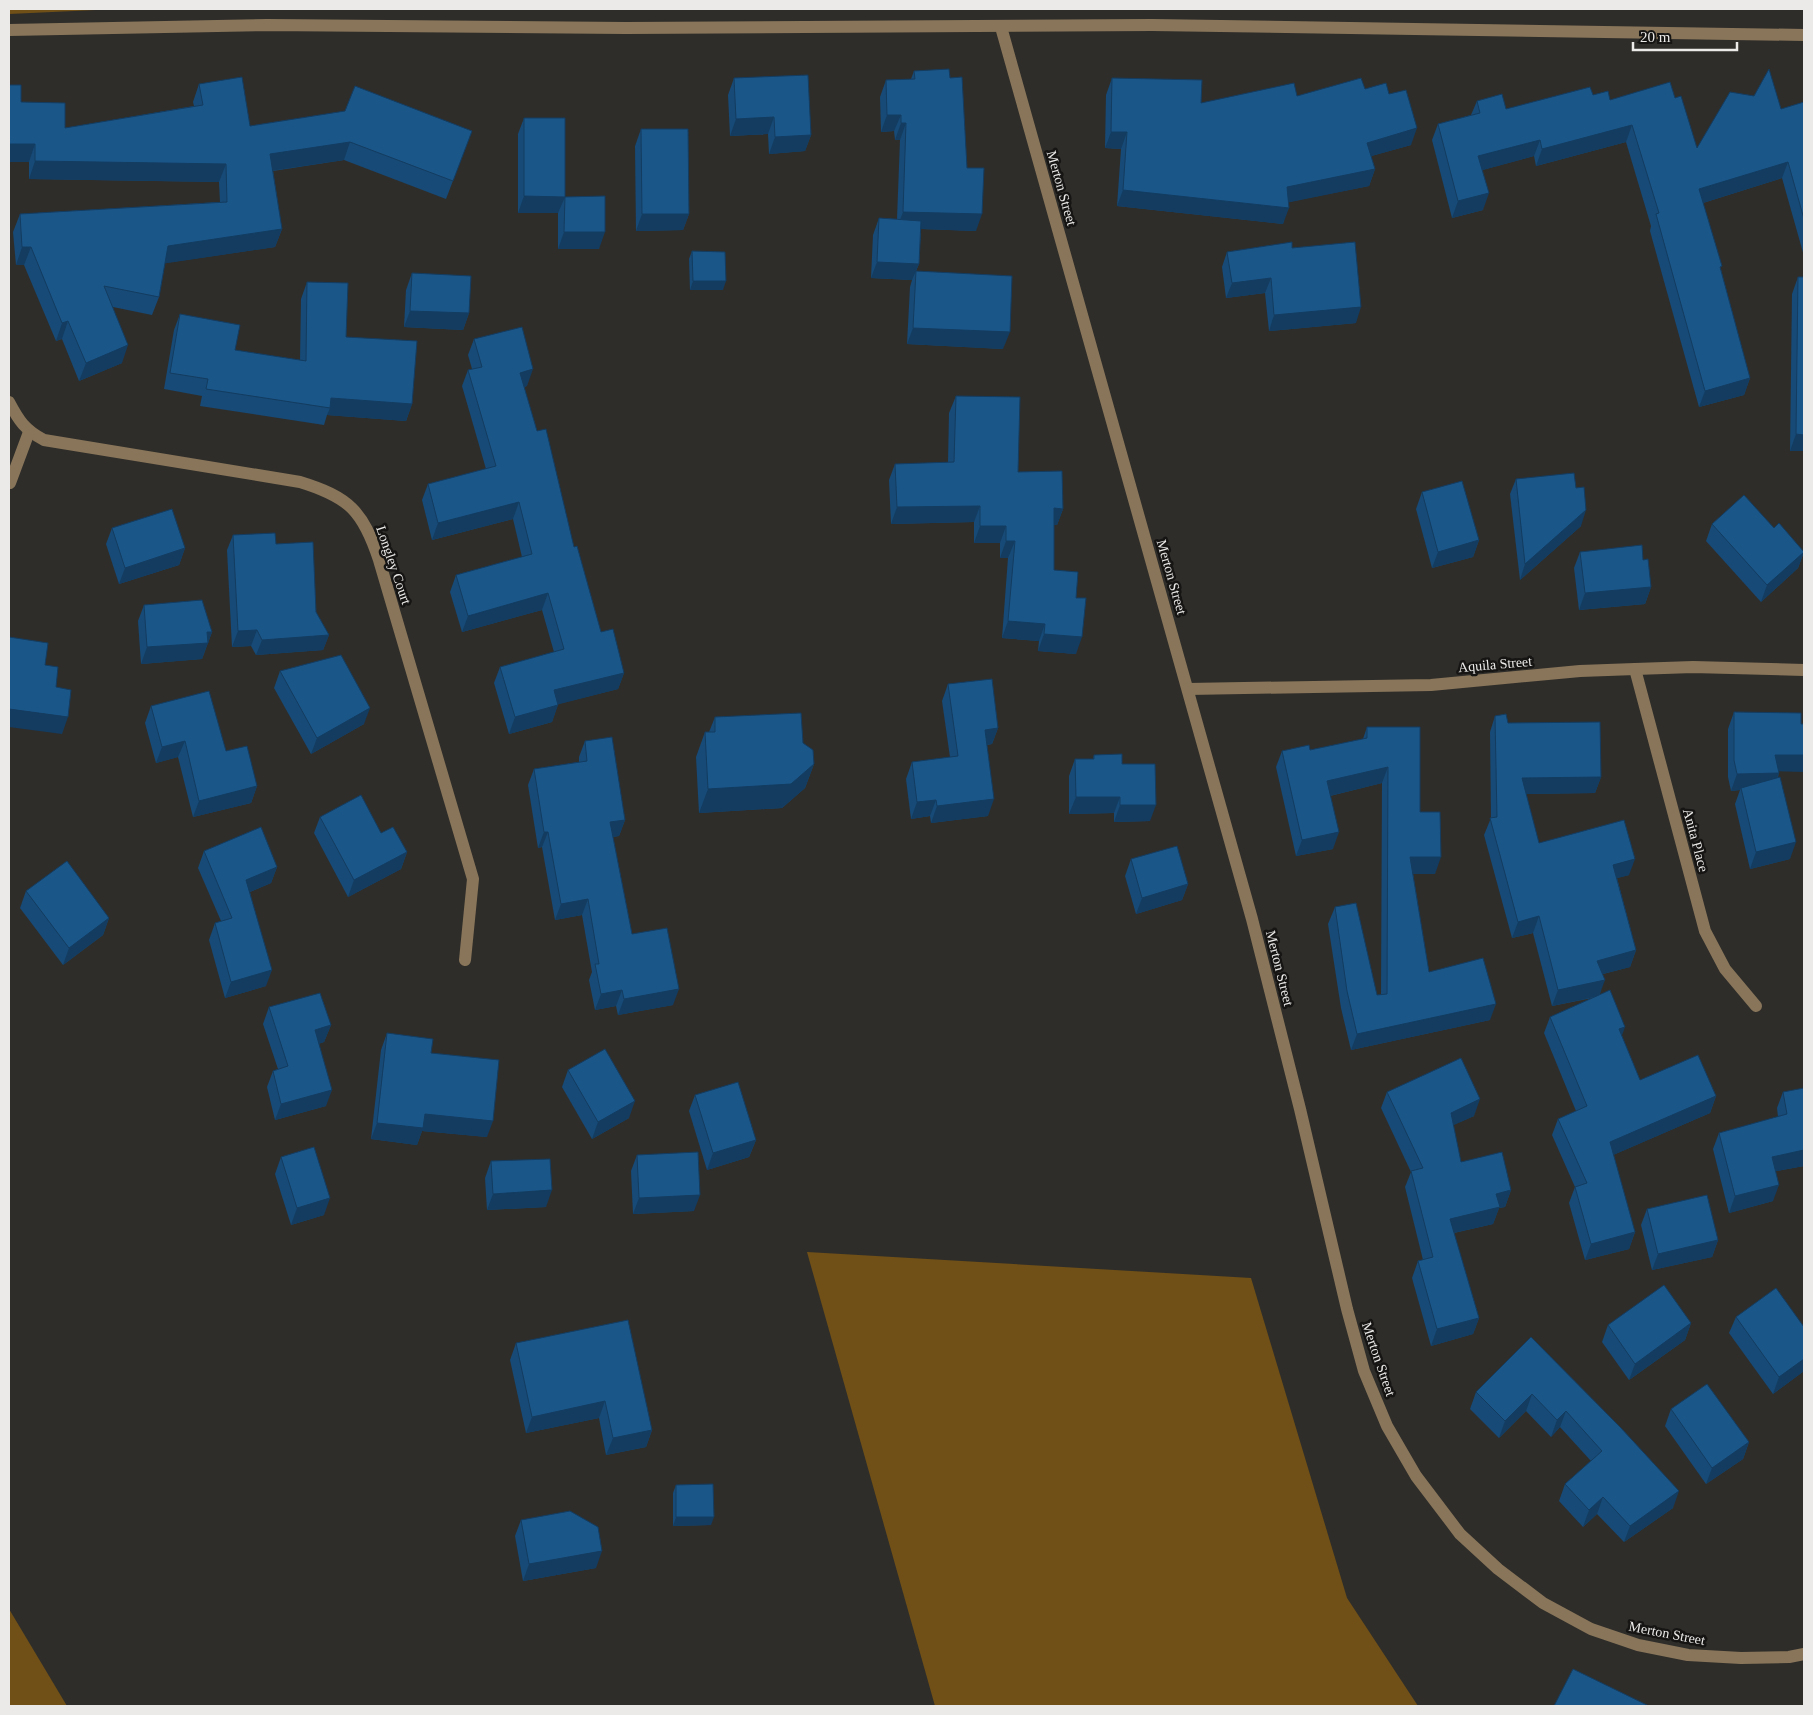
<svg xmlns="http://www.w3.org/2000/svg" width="1813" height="1715" font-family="'Times New Roman',serif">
  <rect width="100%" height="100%" fill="#2f2d2a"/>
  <!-- green -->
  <g fill="#705016">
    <polygon points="9,9 117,9 9,14"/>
    <polygon points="807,1252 1251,1278 1347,1598 1418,1706 935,1706"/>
    <polygon points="9,1609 67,1706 9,1706"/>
  </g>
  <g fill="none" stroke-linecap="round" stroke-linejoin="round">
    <!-- minor -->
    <g stroke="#89765a" stroke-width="12">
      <polyline points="1001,27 1252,919 1300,1109 1347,1309 1364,1371 1387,1426 1416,1476 1460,1534 1498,1569 1543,1603 1591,1629 1638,1645 1688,1655 1741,1658 1789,1657 1804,1654"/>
      <polyline points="9,30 267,25 626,28 1152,25 1804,35"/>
      <path d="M9,402C19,421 25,430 44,440L300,482C349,497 363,511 379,560L473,879L465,960"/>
      <polyline points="10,483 29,432"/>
      <polyline points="1635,669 1705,931 1725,969 1756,1006"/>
      <polyline points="1188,689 1431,685 1580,671 1635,669 1693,667 1804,670"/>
    </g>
  </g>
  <!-- wall -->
  <g fill="#174a76">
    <polygon points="914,71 950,78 967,168 976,231 921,229 919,264 916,271 1003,349 907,344 910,287 912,280 871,278 873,235 879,218 897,219 900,140 895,140 894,131 881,132 880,97 886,80 911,79"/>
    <polygon points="734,78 811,135 805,151 769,154 768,134 730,136 728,95"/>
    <polygon points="1112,78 1201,103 1297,96 1365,89 1389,94 1411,145 1371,156 1375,169 1369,186 1288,202 1283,224 1117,206 1121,149 1105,148 1106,95"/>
    <polygon points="199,84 250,126 472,131 446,199 344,160 273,171 282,229 275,247 165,263 159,297 152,315 113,307 122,363 79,381 62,339 56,341 24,265 16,265 13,232 20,214 220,202 219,182 29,179 29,162 21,102 65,128 194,106 193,102"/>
    <polygon points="1593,95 1610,100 1675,98 1697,148 1781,109 1804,102 1804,256 1782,178 1703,203 1750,378 1744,395 1699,407 1650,231 1651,226 1626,142 1536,166 1534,156 1482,170 1483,210 1452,218 1432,140 1438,124 1471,115 1477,101 1506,109"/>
    <polygon points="524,118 565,197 599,249 558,249 558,213 518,213 518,134"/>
    <polygon points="641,129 689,214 683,230 636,231 635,146"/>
    <polygon points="1292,248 1356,323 1269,331 1265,293 1226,298 1222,267 1227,252"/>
    <polygon points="692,251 723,290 690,290 689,259"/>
    <polygon points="412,273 469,313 463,330 404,327 406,290"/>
    <polygon points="1798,277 1804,277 1804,451 1790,451 1792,294"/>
    <polygon points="307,282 346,337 412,404 406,421 327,415 324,425 200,406 202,396 164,389 174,330 180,314 235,350 300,360 301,299"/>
    <polygon points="474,339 527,386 524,387 537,431 574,547 601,632 624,673 618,689 558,704 552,722 509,734 494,683 500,667 554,652 542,610 462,632 450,592 456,575 522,557 513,519 432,540 422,500 428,484 486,469 462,386 468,370 472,369 468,355"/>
    <polygon points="956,396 1018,472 1063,509 1057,525 1054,525 1054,570 1076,598 1076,654 1038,651 1039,641 1002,638 1008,558 1000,558 1000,543 974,543 974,522 891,524 889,480 895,464 948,463 949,413"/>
    <polygon points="1516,479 1576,488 1581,526 1520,580 1510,494"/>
    <polygon points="1422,492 1479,540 1473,557 1432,568 1416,509"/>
    <polygon points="1712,524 1774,528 1804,552 1798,568 1761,602 1706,541"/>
    <polygon points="112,528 185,548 179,565 119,584 106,544"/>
    <polygon points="233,535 276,544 316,612 329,635 323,650 256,655 251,646 232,647 227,550"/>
    <polygon points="1580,552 1643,560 1651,587 1645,604 1579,610 1574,568"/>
    <polygon points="144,605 212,632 202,659 141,664 138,621"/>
    <polygon points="280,671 364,724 311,754 274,688"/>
    <polygon points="948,684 998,728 992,744 987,745 988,816 931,823 930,816 911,819 906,779 912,762 950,757 942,701"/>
    <polygon points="151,706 226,751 257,786 251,803 193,817 178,757 156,763 145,723"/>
    <polygon points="1734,712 1779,771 1778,778 1790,859 1750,869 1735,804 1740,790 1731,791 1728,777 1728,729"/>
    <polygon points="1495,716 1601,777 1595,793 1526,794 1539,843 1629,875 1617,878 1636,950 1630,967 1603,974 1600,994 1622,1036 1640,1080 1716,1096 1710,1113 1613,1155 1635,1232 1629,1249 1585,1260 1569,1203 1575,1187 1552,1135 1558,1119 1576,1111 1544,1033 1550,1017 1592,998 1552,1006 1533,933 1512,938 1484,835 1491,818 1490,732"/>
    <polygon points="715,717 803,743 814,764 805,788 782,808 699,813 696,757 705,732 709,732"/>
    <polygon points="1367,727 1420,812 1435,874 1413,874 1429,972 1490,1020 1351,1050 1341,1008 1328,924 1335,907 1377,995 1381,995 1382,783 1330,796 1333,849 1296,856 1276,767 1282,751 1310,750 1363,739"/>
    <polygon points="585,741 625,820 619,836 613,837 632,934 673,1005 618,1015 616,1006 595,1010 589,980 592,972 582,915 555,920 542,847 538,848 528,785 534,769 579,762 579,757"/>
    <polygon points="1094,755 1122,764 1150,821 1114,822 1114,813 1069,814 1069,776 1075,759 1093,759"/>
    <polygon points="320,817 381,833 407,852 401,869 348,897 314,833"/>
    <polygon points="204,851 277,867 271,883 250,892 266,986 225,998 209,940 215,923 221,921 198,868"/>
    <polygon points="1131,859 1188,884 1182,900 1136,914 1125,876"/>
    <polygon points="26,891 109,918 103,935 63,965 20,908"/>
    <polygon points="269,1007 331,1025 324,1042 318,1044 326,1106 275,1120 267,1087 273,1071 278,1069 263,1024"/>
    <polygon points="387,1033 431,1053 487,1137 422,1131 417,1145 371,1139 381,1050"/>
    <polygon points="568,1070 629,1118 592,1139 562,1087"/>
    <polygon points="1387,1092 1474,1116 1453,1125 1461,1162 1511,1190 1505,1207 1499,1208 1493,1224 1454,1233 1479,1318 1473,1334 1431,1346 1412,1278 1418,1261 1423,1260 1405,1187 1411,1172 1381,1108"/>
    <polygon points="1783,1092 1804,1166 1776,1171 1773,1201 1729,1213 1713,1149 1719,1133 1778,1117 1777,1108"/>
    <polygon points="695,1095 756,1140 749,1157 707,1170 689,1111"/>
    <polygon points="637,1155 694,1211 633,1214 631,1171"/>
    <polygon points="281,1157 324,1215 291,1225 275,1174"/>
    <polygon points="491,1161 546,1207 487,1210 485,1178"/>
    <polygon points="1647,1209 1718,1240 1712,1257 1652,1270 1641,1225"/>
    <polygon points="1736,1317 1804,1327 1804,1371 1773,1394 1729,1333"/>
    <polygon points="1691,1323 1685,1340 1629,1380 1602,1342 1608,1325"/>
    <polygon points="1531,1337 1673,1508 1624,1542 1597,1514 1583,1527 1559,1501 1565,1484 1591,1461 1560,1427 1551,1437 1526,1411 1499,1438 1470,1409 1476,1392"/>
    <polygon points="516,1343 652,1430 646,1447 606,1455 599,1418 526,1433 510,1360"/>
    <polygon points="1671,1409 1749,1442 1743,1459 1706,1484 1665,1426"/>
    <polygon points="676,1485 711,1525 673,1526 673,1493"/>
    <polygon points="521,1520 596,1568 523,1581 515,1536"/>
  </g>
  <!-- shaded-wall -->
  <g fill="#133c60">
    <polygon points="887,115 901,115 894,131 881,132"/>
    <polygon points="774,117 768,134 730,136 736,119"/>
    <polygon points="901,123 906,123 900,140 895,140"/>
    <polygon points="1632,125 1626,142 1536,166 1542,149"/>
    <polygon points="1417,128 1411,145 1361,159 1367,143"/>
    <polygon points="1111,132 1127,132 1121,149 1105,148"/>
    <polygon points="811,135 805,151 769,154 775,137"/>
    <polygon points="1540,140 1534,156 1472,173 1478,156"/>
    <polygon points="350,142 344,160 263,172 270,154"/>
    <polygon points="9,144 35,144 29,162 9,162"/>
    <polygon points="35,161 226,164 219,182 29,179"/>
    <polygon points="1788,162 1782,178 1693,206 1699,189"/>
    <polygon points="1375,169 1369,186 1281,204 1287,187"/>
    <polygon points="1123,190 1289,208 1283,224 1117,206"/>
    <polygon points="1489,193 1483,210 1452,218 1458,201"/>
    <polygon points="524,196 565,197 558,213 518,213"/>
    <polygon points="903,212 982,214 976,231 897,228"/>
    <polygon points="642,214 689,214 683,230 636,231"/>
    <polygon points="282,229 275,247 161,264 168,246"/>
    <polygon points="564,232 605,232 599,249 558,249"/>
    <polygon points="22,247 31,247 24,265 16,265"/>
    <polygon points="877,262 919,264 912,280 871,278"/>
    <polygon points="1271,278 1265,293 1226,298 1232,283"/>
    <polygon points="693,281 726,281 723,290 690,290"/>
    <polygon points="1361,307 1356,323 1269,331 1274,315"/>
    <polygon points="410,311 469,313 463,330 404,327"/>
    <polygon points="68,321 62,339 56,341 62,323"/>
    <polygon points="913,328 1010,332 1003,349 907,344"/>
    <polygon points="128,345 122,363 79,381 86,363"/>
    <polygon points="533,369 527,386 515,389 520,373"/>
    <polygon points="1750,378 1744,395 1699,407 1705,391"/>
    <polygon points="331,398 412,404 406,421 327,415 330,408"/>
    <polygon points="1796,434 1804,435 1804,451 1790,451"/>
    <polygon points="519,502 513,519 432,540 438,523"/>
    <polygon points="980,506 974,522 891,524 897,507"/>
    <polygon points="1054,508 1063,509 1057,525 1048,525"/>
    <polygon points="1586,510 1581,526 1520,580 1525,564"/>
    <polygon points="980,526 1006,526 1000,543 974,543"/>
    <polygon points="1479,540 1473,557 1432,568 1438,552"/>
    <polygon points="1006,541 1015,541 1008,558 1000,558"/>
    <polygon points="185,548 179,565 119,584 125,568"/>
    <polygon points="1804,552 1798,568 1761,602 1767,585"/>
    <polygon points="1651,587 1645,604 1579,610 1585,593"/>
    <polygon points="548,593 542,610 462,632 468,616"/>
    <polygon points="1008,621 1045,624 1039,641 1002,638"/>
    <polygon points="257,630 251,646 232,647 238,631"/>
    <polygon points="207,632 212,632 202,659 141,664 147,647"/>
    <polygon points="1044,634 1082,637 1076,654 1038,651"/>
    <polygon points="329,635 323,650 256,655 262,640"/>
    <polygon points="624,673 618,689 548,707 554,690"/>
    <polygon points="558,705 552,722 509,734 515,717"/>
    <polygon points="370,708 364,724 311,754 317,738"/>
    <polygon points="9,709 68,717 62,734 9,727"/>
    <polygon points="998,728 992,744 979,746 985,730"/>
    <polygon points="185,741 178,757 156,763 162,747"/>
    <polygon points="1775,755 1804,755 1804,772 1769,771"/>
    <polygon points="814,764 805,788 782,808 699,813 708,789"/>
    <polygon points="1388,767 1382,783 1321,798 1327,781"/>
    <polygon points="1779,773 1773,790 1741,788 1740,790 1731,791 1737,774"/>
    <polygon points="1601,777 1595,793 1516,794 1522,778"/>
    <polygon points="257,786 251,803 193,817 199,801"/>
    <polygon points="1076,797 1120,797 1114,813 1069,814"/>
    <polygon points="994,799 988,816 931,823 937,806"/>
    <polygon points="936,800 930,816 911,819 917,802"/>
    <polygon points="1120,805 1156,805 1150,821 1114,822"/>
    <polygon points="625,820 619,836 605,838 610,822"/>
    <polygon points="544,832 548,832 542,847 538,848"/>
    <polygon points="1339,832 1333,849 1296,856 1302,840"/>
    <polygon points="1796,842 1790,859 1750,869 1756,852"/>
    <polygon points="407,852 401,869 348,897 354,880"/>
    <polygon points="1410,857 1441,857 1435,874 1404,874"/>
    <polygon points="1635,859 1629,875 1607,881 1613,865"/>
    <polygon points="277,867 271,883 240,896 246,880"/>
    <polygon points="1188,884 1182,900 1136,914 1142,898"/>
    <polygon points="588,899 582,915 555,920 561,904"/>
    <polygon points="1539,916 1533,933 1512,938 1518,922"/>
    <polygon points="109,918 103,935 63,965 69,948"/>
    <polygon points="1636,950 1630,967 1591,977 1597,961"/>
    <polygon points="272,970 266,986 225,998 231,982"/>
    <polygon points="1605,980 1599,996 1552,1006 1558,990"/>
    <polygon points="679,989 673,1005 618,1015 624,999"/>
    <polygon points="622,990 616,1006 595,1010 601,994"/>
    <polygon points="1496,1004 1490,1020 1351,1050 1357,1034"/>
    <polygon points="331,1025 324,1042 309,1047 315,1030"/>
    <polygon points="1625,1027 1619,1044 1619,1029"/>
    <polygon points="332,1090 326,1106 275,1120 281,1104"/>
    <polygon points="1716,1096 1710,1113 1604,1159 1610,1142"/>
    <polygon points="1480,1099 1474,1116 1445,1129 1451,1113"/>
    <polygon points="635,1101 629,1118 592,1139 598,1122"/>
    <polygon points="425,1114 493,1121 487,1137 422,1131 417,1145 371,1139 377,1123"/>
    <polygon points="756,1140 749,1157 707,1170 713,1153"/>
    <polygon points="1804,1150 1804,1166 1766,1173 1772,1157"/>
    <polygon points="1779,1185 1773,1201 1729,1213 1735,1196"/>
    <polygon points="552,1190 546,1207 487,1210 493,1194"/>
    <polygon points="1511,1190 1505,1207 1499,1208 1493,1224 1444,1235 1450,1219 1496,1194"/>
    <polygon points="700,1195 694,1211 633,1214 639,1198"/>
    <polygon points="330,1198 324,1215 291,1225 297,1208"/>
    <polygon points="1635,1232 1629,1249 1585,1260 1591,1244"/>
    <polygon points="1718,1240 1712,1257 1652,1270 1658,1254"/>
    <polygon points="1479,1318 1473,1334 1431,1346 1437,1329"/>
    <polygon points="1691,1323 1685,1340 1629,1380 1635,1364"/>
    <polygon points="1804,1359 1804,1371 1773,1394 1779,1377"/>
    <polygon points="1532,1394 1526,1411 1499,1438 1505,1421"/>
    <polygon points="605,1401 599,1418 526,1433 532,1417"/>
    <polygon points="1566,1411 1560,1427 1551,1437 1557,1420"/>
    <polygon points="652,1430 646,1447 606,1455 613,1438"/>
    <polygon points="1749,1442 1743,1459 1706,1484 1712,1468"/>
    <polygon points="1679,1491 1673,1508 1624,1542 1630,1526"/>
    <polygon points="1603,1497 1597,1514 1583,1527 1589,1510"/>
    <polygon points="676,1517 714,1517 711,1525 673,1526"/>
    <polygon points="602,1551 596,1568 523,1581 529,1564"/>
  </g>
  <!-- building -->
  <g fill="#1b5689" stroke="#133c60">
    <polygon points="949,69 950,78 962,77 967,168 984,168 982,214 903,212 906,123 901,123 901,115 887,115 886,80 915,79 914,71"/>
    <polygon points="1769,69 1781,109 1804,102 1804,219 1788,162 1699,189 1722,266 1720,267 1750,378 1705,391 1656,214 1659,213 1632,125 1542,149 1540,140 1478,156 1489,193 1458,201 1438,124 1480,113 1477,101 1502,94 1506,109 1590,87 1593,95 1608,91 1610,100 1670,82 1675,98 1681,96 1697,148 1730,92 1754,96"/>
    <polygon points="808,75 811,135 775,137 774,117 736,119 734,78"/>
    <polygon points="242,77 250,126 345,111 355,86 472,131 453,181 350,142 270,154 282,229 168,246 159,297 104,286 128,345 86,363 68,321 62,323 31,247 22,247 20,214 227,202 226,164 35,161 35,144 9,144 9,85 21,85 21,102 65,103 65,128 203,105 199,84"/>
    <polygon points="1112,78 1202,80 1201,103 1294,83 1297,96 1361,78 1365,89 1386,83 1389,94 1406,90 1417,128 1367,143 1375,169 1287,187 1289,208 1123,190 1127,132 1111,132"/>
    <polygon points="524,118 565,118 565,197 524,196"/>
    <polygon points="641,129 688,129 689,214 642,214"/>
    <polygon points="605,196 605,232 564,232 565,197"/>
    <polygon points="879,218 921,221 919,264 877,262"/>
    <polygon points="1292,242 1292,248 1355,242 1361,307 1274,315 1271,278 1232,283 1227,252"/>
    <polygon points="692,251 725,252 726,281 693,281"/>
    <polygon points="916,271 1012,276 1010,332 913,328"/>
    <polygon points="412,273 471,276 469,313 410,311"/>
    <polygon points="1798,277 1804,277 1804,435 1796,434"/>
    <polygon points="307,282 348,283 346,337 417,341 412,404 331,398 330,408 206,389 208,379 170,373 180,314 240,325 235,350 306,361"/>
    <polygon points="522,327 533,369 520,373 537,431 546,429 574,547 577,546 601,632 613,629 624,673 554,690 558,705 515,717 500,667 564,649 548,593 468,616 456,575 532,554 519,502 438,523 428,484 496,466 468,370 482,367 474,339"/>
    <polygon points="956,396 1020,397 1018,472 1062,471 1063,509 1054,508 1054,570 1078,572 1076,598 1086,598 1082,637 1044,634 1045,624 1008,621 1015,541 1006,541 1006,526 980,526 980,506 897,507 895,464 954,462"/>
    <polygon points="1574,473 1576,488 1584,487 1586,510 1525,564 1516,479"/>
    <polygon points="1462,481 1479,540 1438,552 1422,492"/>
    <polygon points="1744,495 1774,528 1779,523 1804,552 1767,585 1712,524"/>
    <polygon points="172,509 185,548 125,568 112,528"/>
    <polygon points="275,533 276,544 313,542 316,612 329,635 262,640 257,630 238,631 233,535"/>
    <polygon points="1642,545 1643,560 1648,559 1651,587 1585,593 1580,552"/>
    <polygon points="202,600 212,632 207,632 208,643 147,647 144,605"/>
    <polygon points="9,637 48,643 45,665 58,667 56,687 71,690 68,717 9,709"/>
    <polygon points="341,655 370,708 317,738 280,671"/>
    <polygon points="992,679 998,728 985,730 994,799 937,806 936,800 917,802 912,762 958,756 948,684"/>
    <polygon points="209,691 226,751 247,746 257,786 199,801 185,741 162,747 151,706"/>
    <polygon points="1734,712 1801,713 1801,724 1804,724 1804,755 1775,755 1779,773 1737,774 1734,760"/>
    <polygon points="801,713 803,743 813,750 814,764 791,784 708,789 705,732 715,732 715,717"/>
    <polygon points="1506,714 1508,723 1600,722 1601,777 1522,778 1539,843 1624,820 1635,859 1613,865 1636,950 1597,961 1605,980 1558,990 1539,916 1518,922 1490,818 1497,817 1495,716"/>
    <polygon points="1367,727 1420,727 1420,812 1440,812 1441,857 1410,857 1429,972 1483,958 1496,1004 1357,1034 1347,991 1335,907 1356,903 1377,995 1387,994 1388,767 1327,781 1339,832 1302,840 1282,751 1309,745 1310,750 1367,738"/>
    <polygon points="612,737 625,820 610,822 632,934 667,928 679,989 624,999 622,990 601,994 595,964 599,964 588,899 561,904 548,832 544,832 534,769 587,761 585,741"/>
    <polygon points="1122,754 1122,764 1155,764 1156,805 1120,805 1120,797 1076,797 1075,759 1094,759 1094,755"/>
    <polygon points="1780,777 1796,842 1756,852 1741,788"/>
    <polygon points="361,795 381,833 393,827 407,852 354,880 320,817"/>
    <polygon points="261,827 277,867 246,880 272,970 231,982 215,923 232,918 204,851"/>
    <polygon points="1177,846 1188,884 1142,898 1131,859"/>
    <polygon points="67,861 109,918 69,948 26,891"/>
    <polygon points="1610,990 1625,1027 1619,1029 1640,1080 1698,1055 1716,1096 1610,1142 1635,1232 1591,1244 1575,1187 1587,1183 1558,1119 1587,1106 1550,1017"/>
    <polygon points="320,993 331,1025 315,1030 332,1090 281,1104 273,1071 288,1066 269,1007"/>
    <polygon points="387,1033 433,1039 431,1053 499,1060 493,1121 425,1114 423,1128 377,1123"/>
    <polygon points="605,1049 635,1101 598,1122 568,1070"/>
    <polygon points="1461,1058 1480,1099 1451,1113 1461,1162 1502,1152 1511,1190 1496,1194 1500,1207 1450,1219 1479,1318 1437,1329 1418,1261 1433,1257 1411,1171 1423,1168 1387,1092"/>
    <polygon points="738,1082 756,1140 713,1153 695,1095"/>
    <polygon points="1804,1088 1804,1150 1772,1157 1779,1185 1735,1196 1719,1133 1787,1114 1783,1092"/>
    <polygon points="314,1147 330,1198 297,1208 281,1157"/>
    <polygon points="698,1152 700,1195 639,1198 637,1155"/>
    <polygon points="550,1159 552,1190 493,1194 491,1161"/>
    <polygon points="1707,1195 1718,1240 1658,1254 1647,1209"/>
    <polygon points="1664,1285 1691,1323 1635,1364 1608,1325"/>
    <polygon points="1776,1288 1804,1327 1804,1359 1779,1377 1736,1317"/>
    <polygon points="628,1320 652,1430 613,1438 605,1401 532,1417 516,1343"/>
    <polygon points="1531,1337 1621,1428 1679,1491 1630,1526 1603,1497 1589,1510 1565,1484 1602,1451 1566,1411 1557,1420 1532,1394 1505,1421 1476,1392"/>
    <polygon points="1707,1384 1749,1442 1712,1468 1671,1409"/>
    <polygon points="713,1484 714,1517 676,1517 676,1485"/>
    <polygon points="570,1511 598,1527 602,1551 529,1564 521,1520"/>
    <polygon points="1573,1669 1649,1706 1554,1706"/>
  </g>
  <g text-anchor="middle" stroke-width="5" stroke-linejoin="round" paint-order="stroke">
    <!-- street labels -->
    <g font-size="14" fill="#ebeae8" stroke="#161514">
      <text transform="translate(1062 188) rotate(74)" y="5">Merton Street</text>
      <text transform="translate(394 565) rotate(71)" y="5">Longley Court</text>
      <text transform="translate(1172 577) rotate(74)" y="5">Merton Street</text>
      <text transform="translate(1495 664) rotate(-5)" y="5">Aquila Street</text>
      <text transform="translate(1696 840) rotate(75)" y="5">Anita Place</text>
      <text transform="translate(1280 968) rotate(76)" y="5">Merton Street</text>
      <text transform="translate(1379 1359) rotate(71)" y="5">Merton Street</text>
      <text transform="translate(1667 1633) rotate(11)" y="5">Merton Street</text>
    </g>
  </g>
  <!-- border -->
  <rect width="1813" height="1715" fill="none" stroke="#ebeae8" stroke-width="20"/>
  <!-- scale -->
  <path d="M1633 42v8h104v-8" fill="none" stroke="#ebeae8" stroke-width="2.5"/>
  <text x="1640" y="42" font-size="15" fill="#ebeae8" stroke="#161514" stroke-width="4" paint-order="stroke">20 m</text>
</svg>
